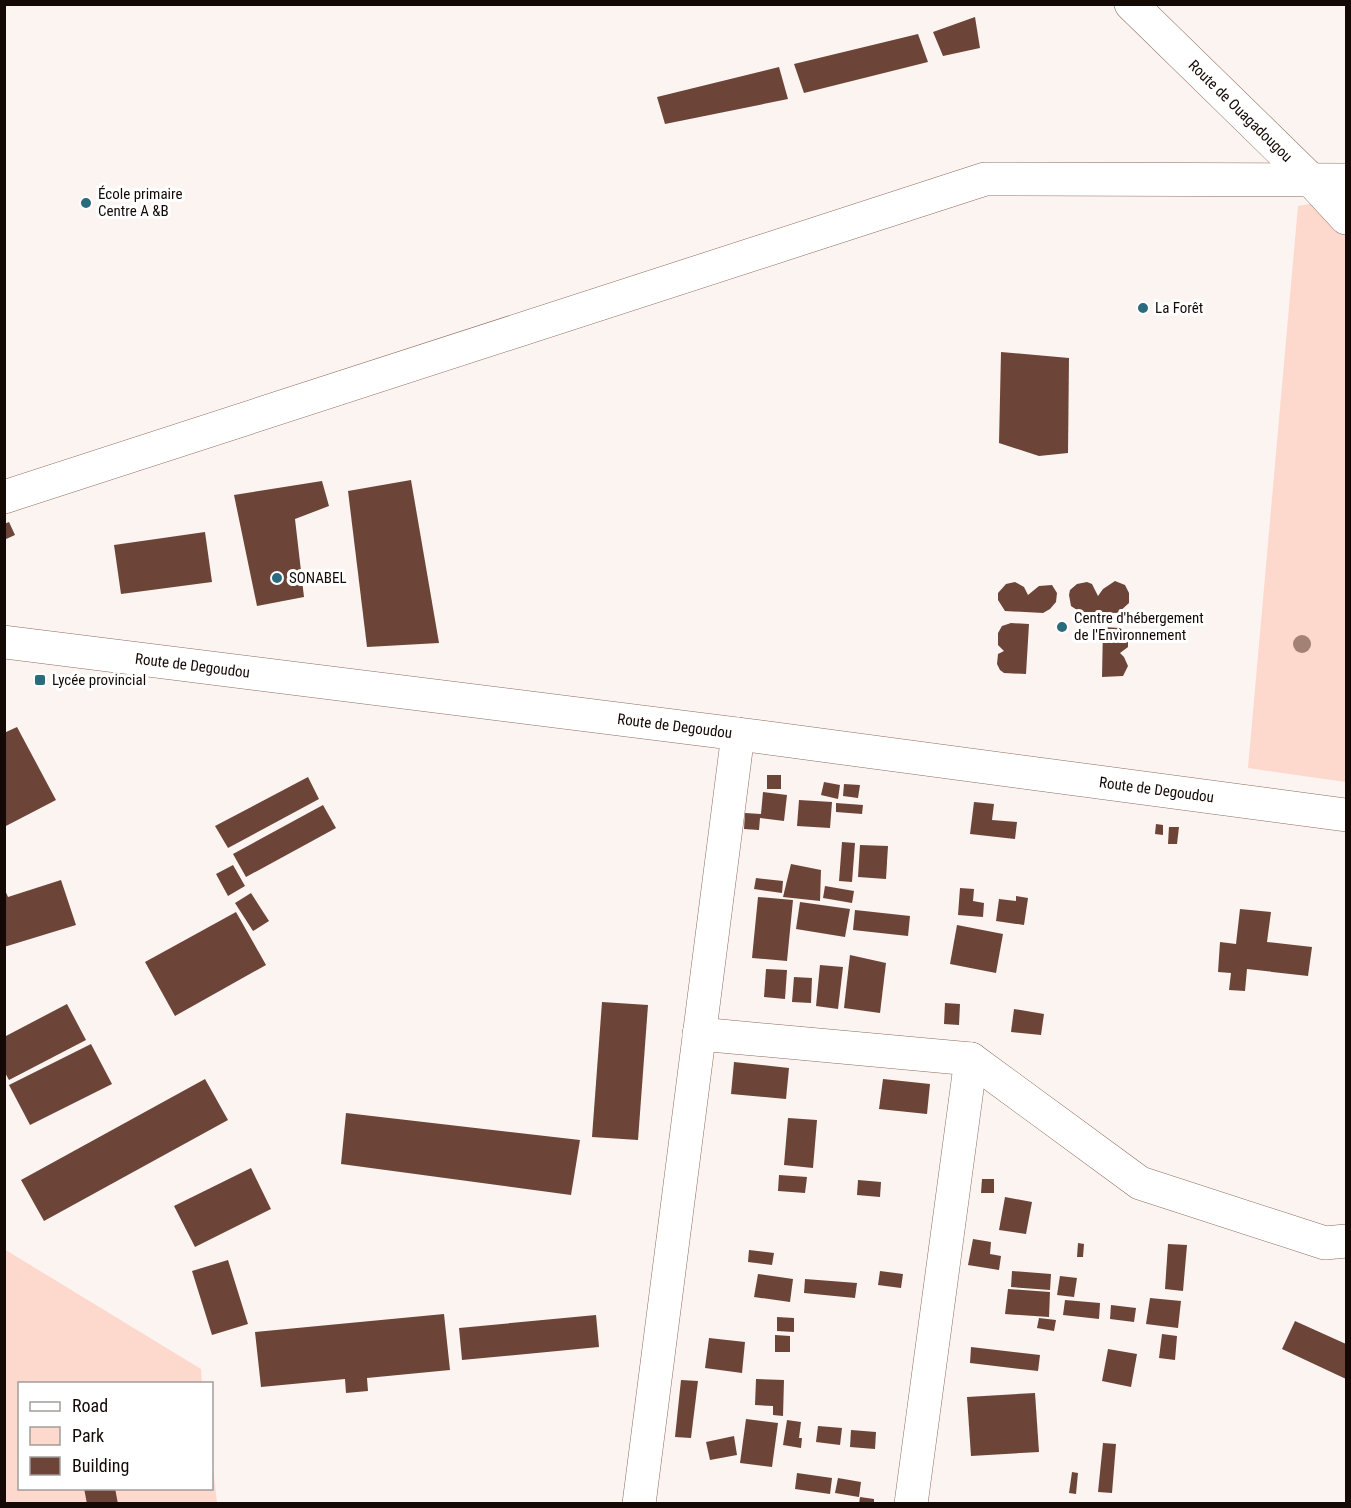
<svg xmlns="http://www.w3.org/2000/svg" width="1351" height="1508" font-family="'Roboto Condensed',sans-serif">
  <rect width="100%" height="100%" fill="#fcf4f1"/>
  <!-- green -->
  <g fill="#fcd8cd">
    <polygon points="1346,198 1346,782 1248,768 1298,206"/>
    <polygon points="4,1249 201,1369 202,1383 20,1384 20,1488 212,1488 212,1458 217,1503 5,1503"/>
  </g>
  <!-- building -->
  <g fill="#6c4538">
    <polygon points="975,17 980,48 943,56 933,32"/>
    <polygon points="918,34 928,62 804,93 794,64"/>
    <polygon points="779,67 788,99 665,124 657,97"/>
    <polygon points="1001,352 1069,358 1068,453 1039,456 999,443"/>
    <polygon points="411,480 439,643 367,647 348,491"/>
    <polygon points="322,481 329,506 295,519 304,597 257,606 234,495"/>
    <polygon points="9,522 15,535 4,540 4,524"/>
    <polygon points="205,532 212,582 121,594 114,545"/>
    <polygon points="1115,581 1125,585 1129,593 1129,603 1118,613 1080,612 1071,606 1069,595 1070,590 1077,584 1087,582 1092,584 1098,596 1103,589"/>
    <polygon points="1015,582 1024,587 1028,595 1039,586 1052,585 1057,593 1056,602 1050,609 1043,613 1005,611 998,600 998,593 1006,584"/>
    <polygon points="1011,623 1029,624 1026,674 1004,673 1000,670 997,664 998,654 1004,651 998,645 998,633 1002,626"/>
    <polygon points="1103,627 1120,628 1128,637 1128,647 1120,653 1124,657 1128,666 1123,676 1102,677"/>
    <polygon points="17,727 56,800 4,827 4,733"/>
    <rect x="767" y="775" width="14" height="14"/>
    <polygon points="308,777 319,799 228,848 215,826"/>
    <polygon points="824,782 840,785 838,799 821,795"/>
    <polygon points="844,784 860,785 858,798 843,796"/>
    <polygon points="763,792 787,795 784,821 760,818 759,830 744,829 745,813 761,814"/>
    <polygon points="799,800 832,802 830,828 797,826"/>
    <polygon points="974,802 994,804 992,820 1017,822 1015,839 970,834"/>
    <polygon points="836,803 863,805 862,814 836,812"/>
    <polygon points="323,805 336,828 246,877 233,854"/>
    <polygon points="1156,824 1163,825 1163,835 1155,834"/>
    <polygon points="1169,827 1179,827 1177,844 1168,844"/>
    <polygon points="842,842 855,843 852,882 839,881"/>
    <polygon points="860,845 888,846 886,879 858,877"/>
    <polygon points="791,864 821,870 820,901 783,897"/>
    <polygon points="233,865 245,886 228,896 216,874"/>
    <polygon points="756,878 783,881 782,893 754,889"/>
    <polygon points="61,880 76,925 4,947 4,888 8,897"/>
    <polygon points="825,886 854,891 852,903 823,898"/>
    <polygon points="960,888 974,889 973,901 984,903 983,917 958,915"/>
    <polygon points="251,893 269,921 253,931 235,903"/>
    <polygon points="1016,896 1028,898 1024,925 996,921 999,899 1016,901"/>
    <polygon points="758,897 793,900 787,961 752,958"/>
    <polygon points="800,902 850,909 845,937 796,929"/>
    <polygon points="1240,909 1271,912 1267,942 1312,947 1308,976 1247,969 1245,991 1229,990 1231,973 1218,972 1220,942 1236,944"/>
    <polygon points="855,910 910,916 908,936 853,930"/>
    <polygon points="236,912 266,965 175,1016 145,962"/>
    <polygon points="957,925 1003,934 996,973 950,964"/>
    <polygon points="850,955 886,963 880,1013 844,1008"/>
    <polygon points="820,965 843,967 838,1009 816,1006"/>
    <polygon points="766,969 787,970 785,999 764,997"/>
    <polygon points="794,977 812,978 811,1003 792,1002"/>
    <polygon points="602,1002 648,1005 638,1140 592,1137"/>
    <polygon points="945,1003 960,1004 959,1025 944,1024"/>
    <polygon points="67,1004 86,1040 9,1080 4,1071 4,1037"/>
    <polygon points="1014,1009 1044,1014 1041,1035 1011,1032"/>
    <polygon points="91,1044 112,1084 30,1125 9,1085"/>
    <polygon points="734,1062 789,1068 786,1099 731,1094"/>
    <polygon points="205,1079 228,1120 44,1221 21,1180"/>
    <polygon points="883,1079 930,1084 927,1114 879,1109"/>
    <polygon points="346,1113 580,1140 571,1195 341,1164"/>
    <polygon points="788,1118 817,1120 813,1168 784,1165"/>
    <polygon points="251,1168 271,1209 195,1247 174,1206"/>
    <polygon points="779,1175 807,1177 805,1193 778,1191"/>
    <polygon points="982,1179 994,1179 994,1193 981,1193"/>
    <polygon points="858,1180 881,1182 880,1197 857,1195"/>
    <polygon points="1005,1197 1032,1202 1026,1234 999,1230"/>
    <polygon points="973,1239 991,1242 990,1254 1001,1256 999,1270 968,1265"/>
    <polygon points="1078,1243 1084,1244 1083,1257 1077,1257"/>
    <polygon points="1168,1244 1187,1245 1183,1291 1165,1289"/>
    <polygon points="749,1250 774,1253 772,1265 748,1262"/>
    <polygon points="228,1260 248,1324 212,1335 192,1271"/>
    <polygon points="880,1271 903,1274 901,1288 878,1285"/>
    <polygon points="1012,1271 1051,1274 1050,1290 1011,1287"/>
    <polygon points="758,1274 793,1279 790,1302 754,1297"/>
    <polygon points="1060,1276 1077,1278 1074,1297 1057,1295"/>
    <polygon points="805,1279 857,1283 855,1298 804,1293"/>
    <polygon points="1008,1289 1050,1292 1049,1317 1005,1314"/>
    <polygon points="1150,1298 1181,1301 1178,1328 1146,1324"/>
    <polygon points="1065,1300 1100,1303 1099,1319 1063,1315"/>
    <polygon points="1111,1305 1136,1308 1134,1322 1110,1319"/>
    <polygon points="444,1314 450,1370 367,1378 368,1391 346,1393 345,1379 261,1387 255,1332"/>
    <polygon points="596,1315 599,1347 462,1360 459,1328"/>
    <polygon points="777,1317 794,1318 794,1332 777,1331"/>
    <polygon points="1039,1318 1056,1320 1054,1331 1037,1328"/>
    <polygon points="1295,1321 1346,1344 1346,1379 1282,1349"/>
    <polygon points="1162,1334 1177,1336 1175,1360 1159,1358"/>
    <polygon points="775,1335 790,1336 790,1352 775,1352"/>
    <polygon points="709,1338 745,1342 742,1373 705,1368"/>
    <polygon points="971,1347 1040,1355 1038,1371 970,1363"/>
    <polygon points="1108,1349 1137,1354 1131,1387 1102,1381"/>
    <polygon points="756,1379 784,1380 783,1416 773,1415 773,1406 755,1405"/>
    <polygon points="681,1380 698,1381 691,1438 675,1437"/>
    <polygon points="1035,1393 1039,1452 971,1456 967,1397"/>
    <polygon points="746,1419 778,1423 772,1467 740,1463"/>
    <polygon points="787,1420 801,1422 799,1438 802,1438 801,1448 783,1445"/>
    <polygon points="818,1426 842,1428 840,1445 816,1442"/>
    <polygon points="851,1430 876,1432 875,1449 850,1447"/>
    <polygon points="734,1436 737,1455 710,1460 706,1442"/>
    <polygon points="1103,1443 1116,1444 1112,1493 1098,1492"/>
    <polygon points="1072,1472 1078,1473 1076,1494 1069,1493"/>
    <polygon points="797,1473 832,1478 830,1494 795,1489"/>
    <polygon points="838,1478 861,1482 859,1497 835,1493"/>
    <polygon points="84,1488 115,1488 118,1504 87,1504"/>
    <polygon points="860,1497 874,1499 874,1504 859,1504"/>
  </g>
  <g fill="none" stroke-linecap="round" stroke-linejoin="round">
    <defs>
      <g id="minor">
        <path id="s1" d="M1131,4L1310,179L1346,218"/>
        <polyline points="4,497 985,179 1346,180"/>
        <polyline points="699,1034 971,1059 1140,1183 1325,1243 1346,1241"/>
        <polyline points="639,1504 738,734"/>
        <polyline points="911,1504 971,1059"/>
      </g>
      <g id="major">
        <path id="s2" d="M4,642L738,734L1346,815"/>
      </g>
    </defs>
    <!-- minor casing -->
    <use href="#minor" stroke="#8e6c60" stroke-width="34"/>
    <!-- major casing -->
    <use href="#major" stroke="#8e6c60" stroke-width="34"/>
    <!-- minor -->
    <use href="#minor" stroke="#fff" stroke-width="33"/>
    <!-- major -->
    <use href="#major" stroke="#fff" stroke-width="33"/>
  </g>
  <!-- trees -->
  <circle fill="#a38175" cx="1302" cy="644" r="9"/>
  <!-- markers -->
  <g fill="#2a6c7e" stroke="#fff" stroke-width="2">
    <circle cx="86" cy="203" r="6"/>
    <circle cx="1143" cy="308" r="6"/>
    <circle cx="277" cy="578" r="6"/>
    <circle cx="1062" cy="627" r="6"/>
    <rect x="34" y="674" width="12" height="12" rx="3"/>
  </g>
  <g text-anchor="middle" stroke-width="6" stroke-linejoin="round" paint-order="stroke">
    <!-- street labels -->
    <g font-size="15" fill="#150905" stroke="#fff">
      <text dy="5" stroke="none"><textPath href="#s1" startOffset="153">Route de Ouagadougou</textPath></text>
      <text dy="5" stroke="none"><textPath href="#s2" startOffset="190">Route de Degoudou</textPath></text>
      <text dy="5" stroke="none"><textPath href="#s2" startOffset="676">Route de Degoudou</textPath></text>
      <text dy="5" stroke="none"><textPath href="#s2" startOffset="1162">Route de Degoudou</textPath></text>
    </g>
    <!-- poi labels -->
    <g font-size="15" fill="#150905" stroke="#fff" text-anchor="start">
      <text x="98" y="199">École primaire<tspan x="98" dy="17">Centre A &amp;B</tspan></text>
      <text x="1155" y="313">La Forêt</text>
      <text x="289" y="583">SONABEL</text>
      <text x="1074" y="623">Centre d'hébergement<tspan x="1074" dy="17">de l'Environnement</tspan></text>
      <text x="52" y="685">Lycée provincial</text>
    </g>
  </g>
  <!-- border -->
  <rect width="1351" height="1508" fill="none" stroke="#150905" stroke-width="12"/>
  <!-- legend -->
  <rect x="18" y="1382" width="195" height="108" fill="#ffffff" stroke="#a19d9b" stroke-width="1.5"/>
  <rect x="30" y="1402" width="30" height="9" fill="#ffffff" stroke="#a19d9b" stroke-width="1.5"/>
  <text x="72" y="1412" font-size="18" fill="#150905">Road</text>
  <rect x="30" y="1427" width="30" height="18" fill="#fcd8cd" stroke="#a19d9b" stroke-width="1.5"/>
  <text x="72" y="1442" font-size="18" fill="#150905">Park</text>
  <rect x="30" y="1457" width="30" height="18" fill="#6c4538" stroke="#a19d9b" stroke-width="1.5"/>
  <text x="72" y="1472" font-size="18" fill="#150905">Building</text>
</svg>
